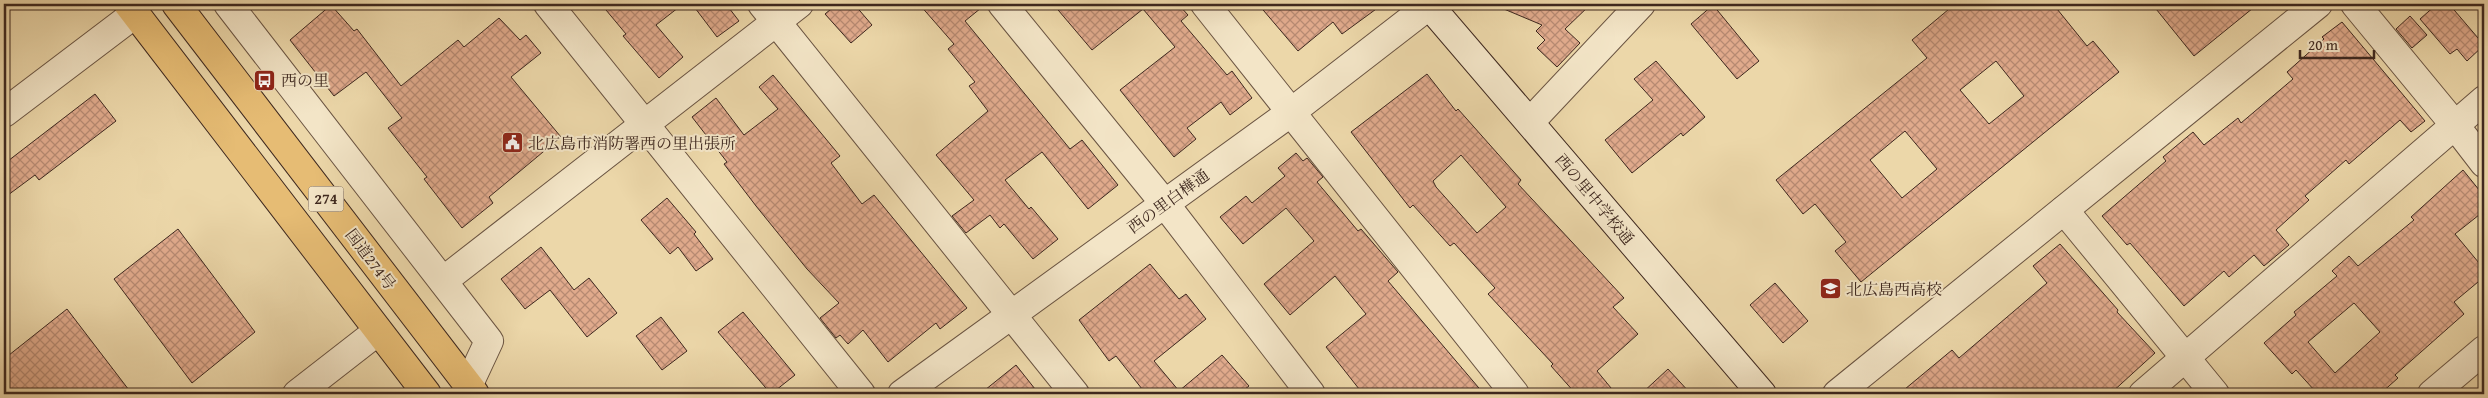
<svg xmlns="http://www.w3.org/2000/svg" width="2488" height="398" font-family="'Gentium Book Plus','Noto Serif JP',serif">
  <defs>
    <pattern id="building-cross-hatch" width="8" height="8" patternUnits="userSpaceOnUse" patternTransform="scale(1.25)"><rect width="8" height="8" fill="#e0aa8c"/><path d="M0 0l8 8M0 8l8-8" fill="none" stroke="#b78a72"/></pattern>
  </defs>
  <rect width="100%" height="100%" fill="#ecd7a9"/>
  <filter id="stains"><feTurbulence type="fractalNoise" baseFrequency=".004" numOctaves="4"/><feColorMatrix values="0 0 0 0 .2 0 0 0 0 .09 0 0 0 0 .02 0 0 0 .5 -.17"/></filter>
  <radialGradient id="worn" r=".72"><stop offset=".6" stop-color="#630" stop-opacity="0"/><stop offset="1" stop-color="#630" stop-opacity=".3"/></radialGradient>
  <!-- building -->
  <g fill="url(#building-cross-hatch)" stroke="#3e281f" fill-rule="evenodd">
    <polygon points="601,4 683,4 656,25 683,57 659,78 623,36 626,34"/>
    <polygon points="692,4 726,4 739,21 717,37"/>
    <polygon points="837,4 854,4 872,25 851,43 825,14"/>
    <polygon points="919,4 986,4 965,21 1070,149 1082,140 1118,185 1088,209 1042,152 1005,180 1029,209 1031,207 1058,239 1033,259 1004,224 1000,228 990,215 966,233 952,216 974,200 936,155 988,111 969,86 975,82 948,49 954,44"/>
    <polygon points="1053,4 1178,4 1188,15 1181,21 1227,75 1232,71 1252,98 1230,115 1221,102 1187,128 1196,139 1174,157 1120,90 1175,47 1143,9 1092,50"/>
    <polygon points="1258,4 1383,4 1342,34 1333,22 1298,51"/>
    <polygon points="1492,4 1591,4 1565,29 1580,43 1557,67 1537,48 1545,40 1536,31 1542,25"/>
    <path d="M1955,4H2053L2087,46L2093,41L2119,72L1861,282L1835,251L1846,242L1815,204L1803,214L1776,180L1927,58L1912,40ZM1996,61L2024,96L1989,124L1960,90ZM1905,131L1937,169L1902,198L1870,160Z"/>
    <polygon points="2152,4 2258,4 2194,56"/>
    <polygon points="2437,4 2449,4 2484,45 2467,61 2457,49 2450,54 2420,19"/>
    <polygon points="331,5 354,31 357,29 401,86 458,40 464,47 499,18 520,40 526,35 541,53 511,77 561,137 489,197 493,203 462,228 424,179 427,177 388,128 402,118 366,72 334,96 290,40"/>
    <polygon points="1713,5 1759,61 1737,79 1691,24"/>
    <polygon points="2410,16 2427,35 2412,48 2396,29"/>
    <polygon points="2342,22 2425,121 2411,132 2400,120 2349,164 2346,160 2305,196 2309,200 2276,230 2289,245 2264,266 2254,255 2229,277 2224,271 2184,306 2130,243 2127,245 2102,216 2166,161 2163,157 2193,132 2204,145 2238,118 2241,123 2293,79 2287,72 2324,39 2322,37"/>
    <polygon points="1656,61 1705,117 1683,136 1681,133 1632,173 1605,140 1653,100 1634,79"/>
    <path d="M1427,74L1456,111L1458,109L1521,180L1518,184L1624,298L1613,307L1638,334L1597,371L1616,394H1576L1551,366L1553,364L1488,294L1495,288L1454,243L1450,246L1413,205L1410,208L1351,132ZM1461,155L1506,207L1477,233L1436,187L1433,181Z"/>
    <polygon points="773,75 840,156 831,163 862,204 874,195 967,308 940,329 936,323 888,362 863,330 848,344 840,335 836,338 820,318 839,303 807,269 756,206 724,164 727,162 692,117 716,98 744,135 778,109 759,87"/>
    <polygon points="95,94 116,121 39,180 35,175 4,198 4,164"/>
    <polygon points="1296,153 1303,161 1307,158 1323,177 1317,182 1358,231 1361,229 1398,272 1388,281 1484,394 1363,394 1326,347 1366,314 1335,276 1290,315 1264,284 1314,241 1286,208 1243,244 1220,217 1246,196 1252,203 1285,176 1278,168"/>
    <path d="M2463,170L2484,196V211L2455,234L2484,269V277L2454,302L2464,314L2395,375L2398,378L2380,394H2312L2315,391L2296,370L2292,374L2264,343L2296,315L2294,312L2337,276L2332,271L2349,256L2358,266L2414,220L2411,217ZM2354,303L2380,332L2335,373L2308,342Z"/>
    <polygon points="667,198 696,232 694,234 713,259 696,271 678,247 670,254 641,220"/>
    <polygon points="178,229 255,332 192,383 114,279"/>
    <polygon points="2060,244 2118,310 2117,312 2155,353 2110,394 1899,394 1952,350 1959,358 2047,283 2033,266"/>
    <polygon points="541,247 574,290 589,278 617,313 587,337 550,290 525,309 501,279"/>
    <polygon points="1150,264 1179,299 1186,294 1206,319 1154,361 1179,391 1222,355 1249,386 1239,394 1146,394 1116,356 1109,361 1079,320"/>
    <polygon points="1775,283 1808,321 1783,343 1750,305"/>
    <polygon points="67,309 132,394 4,394 4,359"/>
    <polygon points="743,312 795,375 771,394 718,332"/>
    <polygon points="661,317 687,351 662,370 636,336"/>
    <polygon points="1016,365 1039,394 980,394"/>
    <polygon points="1668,369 1691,394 1641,394"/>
  </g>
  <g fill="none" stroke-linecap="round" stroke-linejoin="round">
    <defs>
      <g id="street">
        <polyline points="228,4 489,341 468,386"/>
        <polyline points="548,4 861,394"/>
        <polyline points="762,4 1075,394"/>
        <polyline points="1002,4 1165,204 1311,394"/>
        <polyline points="1205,4 1515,394"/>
        <polyline points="2355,4 2454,124 2484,163"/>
        <polyline points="4,113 136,13"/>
        <polyline points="1530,122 1641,4"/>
        <polyline points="2064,210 2215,394"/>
        <polyline points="443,281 799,4"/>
        <polyline points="297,394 378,331"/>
        <polyline points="902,394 1290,113 1431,4"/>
        <polyline points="1837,394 2318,4"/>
        <polyline points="2143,394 2484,100"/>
        <polyline points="2432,394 2484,350"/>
      </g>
      <polyline id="secondary" points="1428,4 1762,394"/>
      <g id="highway">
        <polyline points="128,4 427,394"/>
        <polyline points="176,4 475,394"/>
      </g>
    </defs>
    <!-- street casing -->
    <use href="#street" stroke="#6a5442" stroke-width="30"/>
    <!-- secondary casing -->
    <use href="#secondary" stroke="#3e281f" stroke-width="30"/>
    <!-- highway casing -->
    <use href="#highway" stroke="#3e281f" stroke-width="30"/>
    <!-- street -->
    <use href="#street" stroke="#f3e5c7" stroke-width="28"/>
    <!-- secondary -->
    <use href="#secondary" stroke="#f3e5c7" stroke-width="28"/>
    <!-- highway -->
    <use href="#highway" stroke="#e6bc74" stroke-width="28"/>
  </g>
  <!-- icons -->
  <defs>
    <symbol id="bus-square" viewBox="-11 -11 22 22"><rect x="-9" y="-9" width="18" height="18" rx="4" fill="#8f2418" stroke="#f3e5c7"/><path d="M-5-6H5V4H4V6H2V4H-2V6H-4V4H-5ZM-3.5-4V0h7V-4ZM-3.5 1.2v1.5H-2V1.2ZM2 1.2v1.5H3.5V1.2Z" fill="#fff"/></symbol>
    <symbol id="civic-square" viewBox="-11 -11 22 22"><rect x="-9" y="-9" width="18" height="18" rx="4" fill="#8f2418" stroke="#f3e5c7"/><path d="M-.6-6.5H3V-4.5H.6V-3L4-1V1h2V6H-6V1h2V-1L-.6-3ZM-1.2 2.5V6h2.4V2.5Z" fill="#fff"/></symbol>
    <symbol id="school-square" viewBox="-11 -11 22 22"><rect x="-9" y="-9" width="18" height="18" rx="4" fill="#8f2418" stroke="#f3e5c7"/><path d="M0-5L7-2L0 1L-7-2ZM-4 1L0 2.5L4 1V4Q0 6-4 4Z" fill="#fff"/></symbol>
  </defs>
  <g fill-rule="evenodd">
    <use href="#bus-square" x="252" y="68" width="25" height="25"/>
    <use href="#civic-square" x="500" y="130" width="25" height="25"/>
    <use href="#school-square" x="1818" y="276" width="25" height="25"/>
  </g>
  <g text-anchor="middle" stroke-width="4" stroke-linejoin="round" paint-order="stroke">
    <!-- shield labels -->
    <rect fill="#f3e5c7" stroke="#746151" stroke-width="1" x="308.5" y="186.5" width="35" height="25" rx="4"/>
    <g font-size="15" font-weight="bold" fill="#3e281f">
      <text x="326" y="204">274</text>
    </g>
    <!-- poi labels -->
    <g font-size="16" fill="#3e281f" stroke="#f3e5c7" text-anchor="start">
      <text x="281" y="86">西の里</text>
      <text x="528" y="149">北広島市消防署西の里出張所</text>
      <text x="1846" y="295">北広島西高校</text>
    </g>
    <!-- street labels -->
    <g font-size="16" fill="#3e281f" stroke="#f3e5c7">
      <text transform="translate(1595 199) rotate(50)" y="6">西の里中学校通</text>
      <text transform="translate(1168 201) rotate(-36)" y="6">西の里白樺通</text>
      <text transform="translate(371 259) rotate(53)" y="6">国道274号</text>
    </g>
  </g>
  <!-- margin -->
  <rect width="2488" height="398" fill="none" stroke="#ecd7a9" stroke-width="20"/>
  <rect x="5" y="5" width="2478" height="388" fill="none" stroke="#3e281f" stroke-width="2.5"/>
  <rect x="10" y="10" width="2468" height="378" fill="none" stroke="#3e281f"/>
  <!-- scale -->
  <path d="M2300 50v8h74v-8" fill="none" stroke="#3e281f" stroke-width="2.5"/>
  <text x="2308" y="50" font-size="15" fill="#3e281f" stroke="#f3e5c7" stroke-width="4" paint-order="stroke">20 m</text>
  <rect width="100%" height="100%" filter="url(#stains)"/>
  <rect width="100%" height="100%" fill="url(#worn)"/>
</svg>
